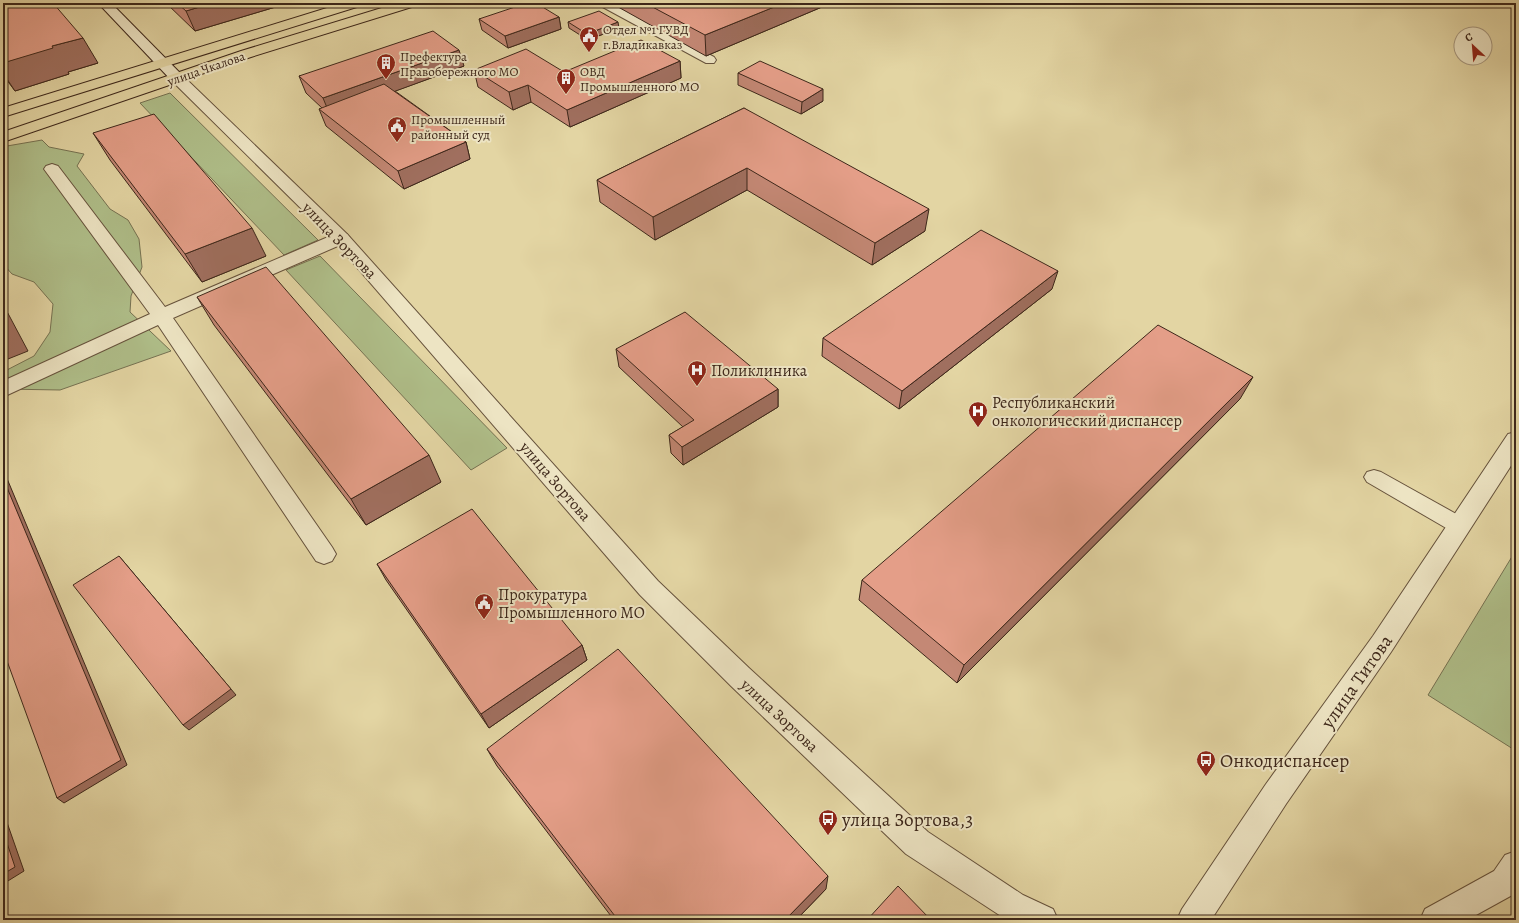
<svg xmlns="http://www.w3.org/2000/svg" width="1519" height="923" font-family="Alegreya,serif">
  <rect width="100%" height="100%" fill="#e3d5a3"/>
  <filter id="stains"><feTurbulence type="fractalNoise" baseFrequency=".005" numOctaves="4"/><feColorMatrix values="0 0 0 0 .2 0 0 0 0 .09 0 0 0 0 .02 0 0 0 .5 -.17"/></filter>
  <radialGradient id="worn" r=".72"><stop offset=".6" stop-color="#630" stop-opacity="0"/><stop offset="1" stop-color="#630" stop-opacity=".3"/></radialGradient>
  <!-- green -->
  <g fill="#afbe89" stroke="#767252">
    <polygon points="170,93 318,240 284,255 140,103"/>
    <polygon points="42,140 49,147 84,154 77,166 110,209 128,220 139,239 142,267 131,296 130,312 171,351 60,390 3,389 3,372 34,356 50,332 53,304 34,282 12,274 3,264 3,149 7,146"/>
    <polygon points="320,256 507,448 471,470 286,270"/>
    <polygon points="1516,550 1516,743 1513,749 1428,695"/>
  </g>
  <g fill="none" stroke-linecap="round" stroke-linejoin="round">
    <defs>
      <g id="service">
        <polygon points="598,3 611,3 714,57 716,60 714,63 706,63 599,5"/>
        <polygon points="1374,470 1381,472 1467,520 1470,526 1467,532 1460,534 1453,532 1367,482 1364,477 1367,472"/>
      </g>
      <polygon id="minor" points="52,164 58,166 165,307 335,234 341,233 347,234 350,238 347,242 173,318 332,547 336,554 332,561 324,564 316,561 158,325 3,397 3,381 150,314 44,169 46,166"/>
      <g id="tertiary">
        <polygon points="177,74 182,75 347,234 658,581 749,668 928,832 1023,895 1053,909 1058,920 1007,920 906,854 731,686 640,595 335,242 172,81 170,78 172,75"/>
        <polygon points="1516,432 1516,458 1391,652 1286,804 1211,920 1177,920 1182,909 1266,784 1373,636 1508,434"/>
        <polygon points="1516,851 1516,893 1467,920 1420,920 1425,909 1494,871 1505,855"/>
      </g>
      <polygon id="secondary" points="98,3 111,3 182,75 184,78 182,81 177,82 172,81"/>
      <g id="primary">
        <polygon points="343,3 362,3 360,6 3,117 3,108"/>
        <polygon points="398,3 417,3 415,6 251,57 3,142 3,132 241,51"/>
      </g>
    </defs>
    <!-- service casing -->
    <use href="#service" stroke="#66523c" stroke-width="2"/>
    <!-- minor casing -->
    <use href="#minor" stroke="#66523c" stroke-width="2"/>
    <!-- tertiary casing -->
    <use href="#tertiary" stroke="#66523c" stroke-width="2"/>
    <!-- secondary casing -->
    <use href="#secondary" stroke="#3d271a" stroke-width="2"/>
    <!-- primary casing -->
    <use href="#primary" stroke="#3d271a" stroke-width="2"/>
    <!-- service -->
    <use href="#service" fill="#ede4c3" fill-rule="evenodd"/>
    <!-- minor -->
    <use href="#minor" fill="#ede4c3" fill-rule="evenodd"/>
    <!-- tertiary -->
    <use href="#tertiary" fill="#ede4c3" fill-rule="evenodd"/>
    <!-- secondary -->
    <use href="#secondary" fill="#ede4c3" fill-rule="evenodd"/>
    <!-- primary -->
    <use href="#primary" fill="#e3d5a3" fill-rule="evenodd"/>
  </g>
  <!-- wall -->
  <g fill="#c48875" stroke="#3d271a">
    <polygon points="3,3 98,63 68,72 69,74 15,91 3,75"/>
    <polygon points="166,3 289,3 195,31"/>
    <polygon points="611,3 829,3 829,4 706,56"/>
    <polygon points="559,17 561,29 508,48 482,30 479,19"/>
    <polygon points="568,22 619,28 588,40 569,28"/>
    <polygon points="680,61 681,78 570,127 531,102 513,110 478,87 474,70 564,72"/>
    <polygon points="464,66 395,91 466,142 470,159 404,189 326,126 319,109 322,108 306,93 299,76"/>
    <polygon points="738,73 823,101 801,114 738,85"/>
    <polygon points="744,108 925,231 872,265 747,190 655,240 600,202 597,180"/>
    <polygon points="93,133 266,256 202,282 110,160"/>
    <polygon points="1052,289 899,409 822,356 823,338"/>
    <polygon points="197,297 441,482 366,525 214,325"/>
    <polygon points="616,349 778,389 778,407 683,465 671,453 669,435 683,427 619,367"/>
    <polygon points="1240,399 957,683 859,600 862,580"/>
    <polygon points="377,564 582,645 587,660 489,728 386,580"/>
    <polygon points="487,749 826,889 796,920 614,920 497,766"/>
  </g>
  <!-- shaded-wall -->
  <g fill="#a06f5f" stroke="#3d271a">
    <polygon points="213,3 289,3 195,31 186,11"/>
    <polygon points="784,3 829,3 829,4 706,56 705,35"/>
    <polygon points="559,17 561,29 508,48 505,36"/>
    <polygon points="618,22 619,28 588,40 587,34"/>
    <polygon points="83,38 98,63 68,72 69,74 15,91 3,73 3,63 52,46"/>
    <polygon points="459,50 464,66 330,115 323,98"/>
    <polygon points="680,61 681,78 570,127 567,110"/>
    <polygon points="528,85 531,102 513,110 509,92"/>
    <polygon points="823,89 823,101 801,114 802,102"/>
    <polygon points="466,142 470,159 404,189 398,171"/>
    <polygon points="747,168 747,190 655,240 653,217"/>
    <polygon points="929,209 925,231 872,265 875,243"/>
    <polygon points="252,228 266,256 202,282 185,254"/>
    <polygon points="1058,271 1052,289 899,409 902,391"/>
    <polygon points="3,304 28,351 3,361"/>
    <polygon points="1253,377 1240,399 957,683 964,665"/>
    <polygon points="778,389 778,407 683,465 682,447"/>
    <polygon points="429,455 441,482 366,525 351,499"/>
    <polygon points="3,469 127,765 64,803 57,798 3,478"/>
    <polygon points="119,556 124,562 236,695 189,730 183,725"/>
    <polygon points="582,645 587,660 489,728 481,714"/>
    <polygon points="3,811 24,871 3,884"/>
    <polygon points="828,876 826,889 796,920 785,920"/>
  </g>
  <!-- building -->
  <g fill="#e49e88" stroke="#3d271a">
    <polygon points="3,3 53,3 83,38 52,46 53,48 3,63"/>
    <polygon points="177,3 213,3 186,11"/>
    <polygon points="527,3 536,3 559,17 505,36 479,19"/>
    <polygon points="645,3 784,3 705,35"/>
    <polygon points="599,11 618,22 587,34 568,22"/>
    <polygon points="433,31 459,50 323,98 299,76"/>
    <polygon points="641,40 680,61 567,110 528,85 509,92 474,70 526,49 564,72"/>
    <polygon points="760,61 823,89 802,102 738,73"/>
    <polygon points="384,84 466,142 398,171 319,109"/>
    <polygon points="744,108 929,209 875,243 747,168 653,217 597,180"/>
    <polygon points="154,114 252,228 185,254 93,133"/>
    <polygon points="981,230 1058,271 902,391 823,338"/>
    <polygon points="266,267 429,455 351,499 197,297"/>
    <polygon points="685,312 778,389 682,447 669,435 694,420 616,349"/>
    <polygon points="1158,325 1253,377 964,665 862,580"/>
    <polygon points="3,478 121,760 57,798 3,650"/>
    <polygon points="472,509 582,645 481,714 377,564"/>
    <polygon points="119,556 231,689 183,725 73,585"/>
    <polygon points="618,649 828,876 785,920 618,920 487,749"/>
    <polygon points="3,831 15,867 3,874"/>
    <polygon points="898,886 931,920 867,920"/>
  </g>
  <!-- icons -->
  <defs>
    <symbol id="civic-pin" viewBox="-11 -11 22 30"><path d="M0 17L-7.5 6A9.5 9.5 0 1 1 7.5 6Z" fill="#8f2418" stroke="#ede4c3"/><path d="M-.6-6.5H3V-4.5H.6V-3L4-1V1h2V6H-6V1h2V-1L-.6-3ZM-1.2 2.5V6h2.4V2.5Z" fill="#fff"/></symbol>
    <symbol id="building-pin" viewBox="-11 -11 22 30"><path d="M0 17L-7.5 6A9.5 9.5 0 1 1 7.5 6Z" fill="#8f2418" stroke="#ede4c3"/><path d="M-4-6H4V6H1V3H-1V6H-4ZM-2.5-4.3h1.7v1.8h-1.7ZM.8-4.3h1.7v1.8H.8ZM-2.5-1h1.7V.8h-1.7ZM.8-1h1.7V.8H.8Z" fill="#fff"/></symbol>
    <symbol id="hospital-pin" viewBox="-11 -11 22 30"><path d="M0 17L-7.5 6A9.5 9.5 0 1 1 7.5 6Z" fill="#8f2418" stroke="#ede4c3"/><path d="M-5-5h3v3.5h4V-5h3V5h-3V1.5h-4V5h-3Z" fill="#fff"/></symbol>
    <symbol id="bus-pin" viewBox="-11 -11 22 30"><path d="M0 17L-7.5 6A9.5 9.5 0 1 1 7.5 6Z" fill="#8f2418" stroke="#ede4c3"/><path d="M-5-6H5V4H4V6H2V4H-2V6H-4V4H-5ZM-3.5-4V0h7V-4ZM-3.5 1.2v1.5H-2V1.2ZM2 1.2v1.5H3.5V1.2Z" fill="#fff"/></symbol>
  </defs>
  <g fill-rule="evenodd">
    <use href="#civic-pin" x="578" y="25" width="22" height="30"/>
    <use href="#building-pin" x="375" y="52" width="22" height="30"/>
    <use href="#building-pin" x="555" y="67" width="22" height="30"/>
    <use href="#civic-pin" x="386" y="115" width="22" height="30"/>
    <use href="#hospital-pin" x="686" y="359" width="22" height="30"/>
    <use href="#hospital-pin" x="967" y="400" width="22" height="30"/>
    <use href="#civic-pin" x="473" y="592" width="22" height="30"/>
    <use href="#bus-pin" x="1195" y="749" width="22" height="30"/>
    <use href="#bus-pin" x="817" y="808" width="22" height="30"/>
  </g>
  <g text-anchor="middle" stroke-width="4" stroke-linejoin="round" paint-order="stroke">
    <!-- far-poi labels -->
    <g font-size="13" fill="#3d271a" stroke="#ede4c3" text-anchor="start">
      <text x="603" y="34">Отдел №1 ГУВД<tspan x="603" dy="15">г.Владикавказ</tspan></text>
      <text x="400" y="61">Префектура<tspan x="400" dy="15">Правобережного МО</tspan></text>
      <text x="580" y="76">ОВД<tspan x="580" dy="15">Промышленного МО</tspan></text>
      <text x="411" y="124">Промышленный<tspan x="411" dy="15">районный суд</tspan></text>
    </g>
    <!-- far-street labels -->
    <g font-size="13" fill="#3d271a" stroke="#ede4c3">
      <text transform="translate(206 68) rotate(-19)" y="5">улица Чкалова</text>
    </g>
    <!-- street labels -->
    <g font-size="16" fill="#3d271a" stroke="#ede4c3">
      <text transform="translate(340 240) rotate(46)" y="6">улица Зортова</text>
      <text transform="translate(556 481) rotate(49)" y="6">улица Зортова</text>
      <text transform="translate(780 715) rotate(43)" y="6">улица Зортова</text>
    </g>
    <!-- poi labels -->
    <g font-size="16" fill="#3d271a" stroke="#ede4c3" text-anchor="start">
      <text x="711" y="376">Поликлиника</text>
      <text x="992" y="408">Республиканский<tspan x="992" dy="18">онкологический диспансер</tspan></text>
      <text x="498" y="600">Прокуратура<tspan x="498" dy="18">Промышленного МО</tspan></text>
    </g>
    <!-- near-street labels -->
    <g font-size="19" fill="#3d271a" stroke="#ede4c3">
      <text transform="translate(1356 681) rotate(-55)" y="7">улица Титова</text>
    </g>
    <!-- near-poi labels -->
    <g font-size="19" fill="#3d271a" stroke="#ede4c3" text-anchor="start">
      <text x="1220" y="767">Онкодиспансер</text>
      <text x="842" y="826">улица Зортова,3</text>
    </g>
  </g>
  <!-- margin -->
  <rect width="1519" height="923" fill="none" stroke="#e3d5a3" stroke-width="16"/>
  <rect x="4" y="4" width="1511" height="915" fill="none" stroke="#3d271a" stroke-width="2"/>
  <rect x="8" y="8" width="1503" height="907" fill="none" stroke="#3d271a"/>
  <!-- north arrow -->
  <g transform="translate(1473 46) rotate(334)"><circle r="19" fill="#ede4c3" stroke="#a7987f"/>
  <path d="M0-3L7 15L0 10L-7 15Z" fill="#8f2418"/>
  <text y="-6" font-size="11" font-weight="bold" text-anchor="middle" fill="#3d271a">С</text>
  </g>
  <rect width="100%" height="100%" filter="url(#stains)"/>
  <rect width="100%" height="100%" fill="url(#worn)"/>
</svg>
